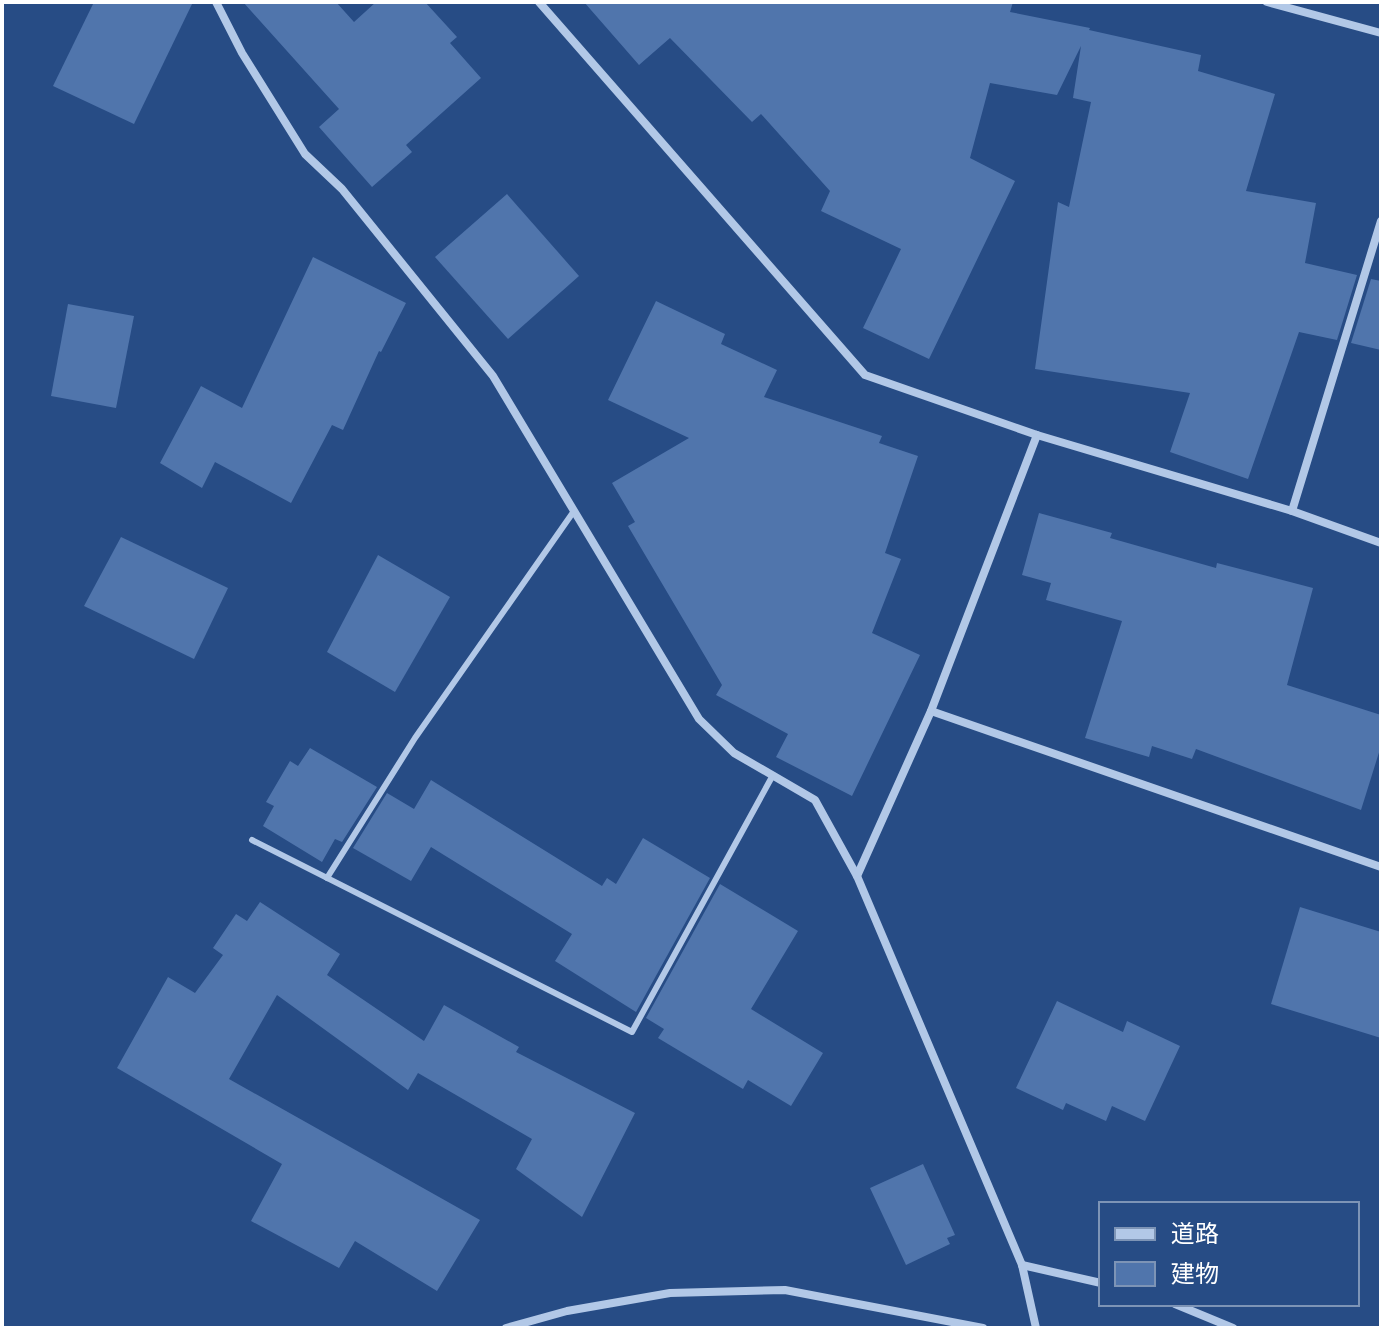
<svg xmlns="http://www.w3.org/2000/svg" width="1383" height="1330" font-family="Cabin,'Noto Sans JP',sans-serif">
  <rect width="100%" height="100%" fill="#274c85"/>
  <!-- building -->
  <g fill="#5075ac">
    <polygon points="94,2 193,2 134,124 53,86"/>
    <polygon points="243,2 336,2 354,22 376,2 425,2 457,37 450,43 481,78 406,145 412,152 372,187 319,127 339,109"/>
    <polygon points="584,2 1013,2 1010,12 1090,28 1089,30 1201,55 1198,71 1275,94 1246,191 1316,203 1305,263 1357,275 1337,340 1299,332 1248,479 1170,452 1190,393 1035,369 1058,202 1069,207 1091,102 1073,98 1081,46 1057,95 990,83 970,158 1015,181 929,359 863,328 901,249 821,211 830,191 761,114 752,122 670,38 639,65"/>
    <polygon points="507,194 579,276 508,339 435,257"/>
    <polygon points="313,257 406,303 381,352 379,351 343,430 332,425 291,503 215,462 202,488 160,463 201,386 242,408"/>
    <polygon points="1371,279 1381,281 1381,350 1351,343"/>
    <polygon points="656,301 725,334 721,344 777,370 764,397 882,436 879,443 918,456 885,553 901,559 872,633 920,655 852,796 776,757 788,734 716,695 722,685 628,526 635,522 612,483 689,438 608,400"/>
    <polygon points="68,304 134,316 116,408 51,396"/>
    <polygon points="1039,513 1112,533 1110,538 1216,568 1217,563 1313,588 1287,685 1381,715 1381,746 1361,810 1196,749 1192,759 1152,746 1149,757 1085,738 1122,621 1046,600 1051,583 1022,575"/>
    <polygon points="121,537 228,588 194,659 84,606"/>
    <polygon points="378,555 450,597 395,692 327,652"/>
    <polygon points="310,748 377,787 342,842 335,839 322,862 263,826 274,806 266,802 290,761 298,766"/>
    <polygon points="431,780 602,886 607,878 616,884 643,838 710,878 636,1012 555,961 572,934 431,847 411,881 353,848 387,793 414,809"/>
    <polygon points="720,884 798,931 751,1009 823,1053 791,1106 748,1080 743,1089 658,1038 664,1029 646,1018"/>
    <polygon points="260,902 340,954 327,975 424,1041 444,1005 519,1047 516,1052 635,1113 582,1217 516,1169 532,1139 418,1073 408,1090 277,995 229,1079 480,1220 437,1291 355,1241 339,1268 251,1221 282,1164 117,1068 168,977 195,993 223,955 213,948 236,914 247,921"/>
    <polygon points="1300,907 1381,932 1381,1038 1271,1004"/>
    <polygon points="1057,1001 1123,1032 1127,1021 1180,1046 1145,1121 1112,1106 1106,1121 1066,1103 1063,1110 1016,1088"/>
    <polygon points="923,1164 955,1235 947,1238 950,1244 906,1265 870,1188"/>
  </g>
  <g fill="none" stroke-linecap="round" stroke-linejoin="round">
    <!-- lane -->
    <g stroke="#b2c8e7" stroke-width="6">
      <polyline points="252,840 632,1032 773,775"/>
      <polyline points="327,878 415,738 574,511"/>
    </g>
    <!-- street -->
    <g stroke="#b2c8e7" stroke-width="8">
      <polyline points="216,2 242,53 305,154 342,189 493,376 699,719 734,753 815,800 857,876 1022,1265 1036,1328"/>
      <polyline points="539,2 865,375 1037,435 1292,511 1381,543"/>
      <polyline points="1267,2 1381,33"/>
      <polyline points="1292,511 1381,221"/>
      <polyline points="931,711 1381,867"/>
      <polyline points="857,876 931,711 1037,435"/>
      <polyline points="1022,1265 1101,1283"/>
      <polyline points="1175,1304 1233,1328"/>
      <polyline points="506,1328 567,1311 670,1293 785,1290 983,1328"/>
    </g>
  </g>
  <!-- border -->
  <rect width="1383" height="1330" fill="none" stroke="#ffffff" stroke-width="8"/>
  <!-- legend -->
  <rect x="1099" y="1202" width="260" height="104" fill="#274c85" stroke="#7d94b6" stroke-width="2"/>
  <rect x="1115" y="1228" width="40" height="12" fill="#b2c8e7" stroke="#7d94b6" stroke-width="2"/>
  <text x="1171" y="1242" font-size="24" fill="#ffffff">道路</text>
  <rect x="1115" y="1262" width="40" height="24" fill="#5075ac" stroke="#7d94b6" stroke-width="2"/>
  <text x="1171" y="1282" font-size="24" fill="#ffffff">建物</text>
</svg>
